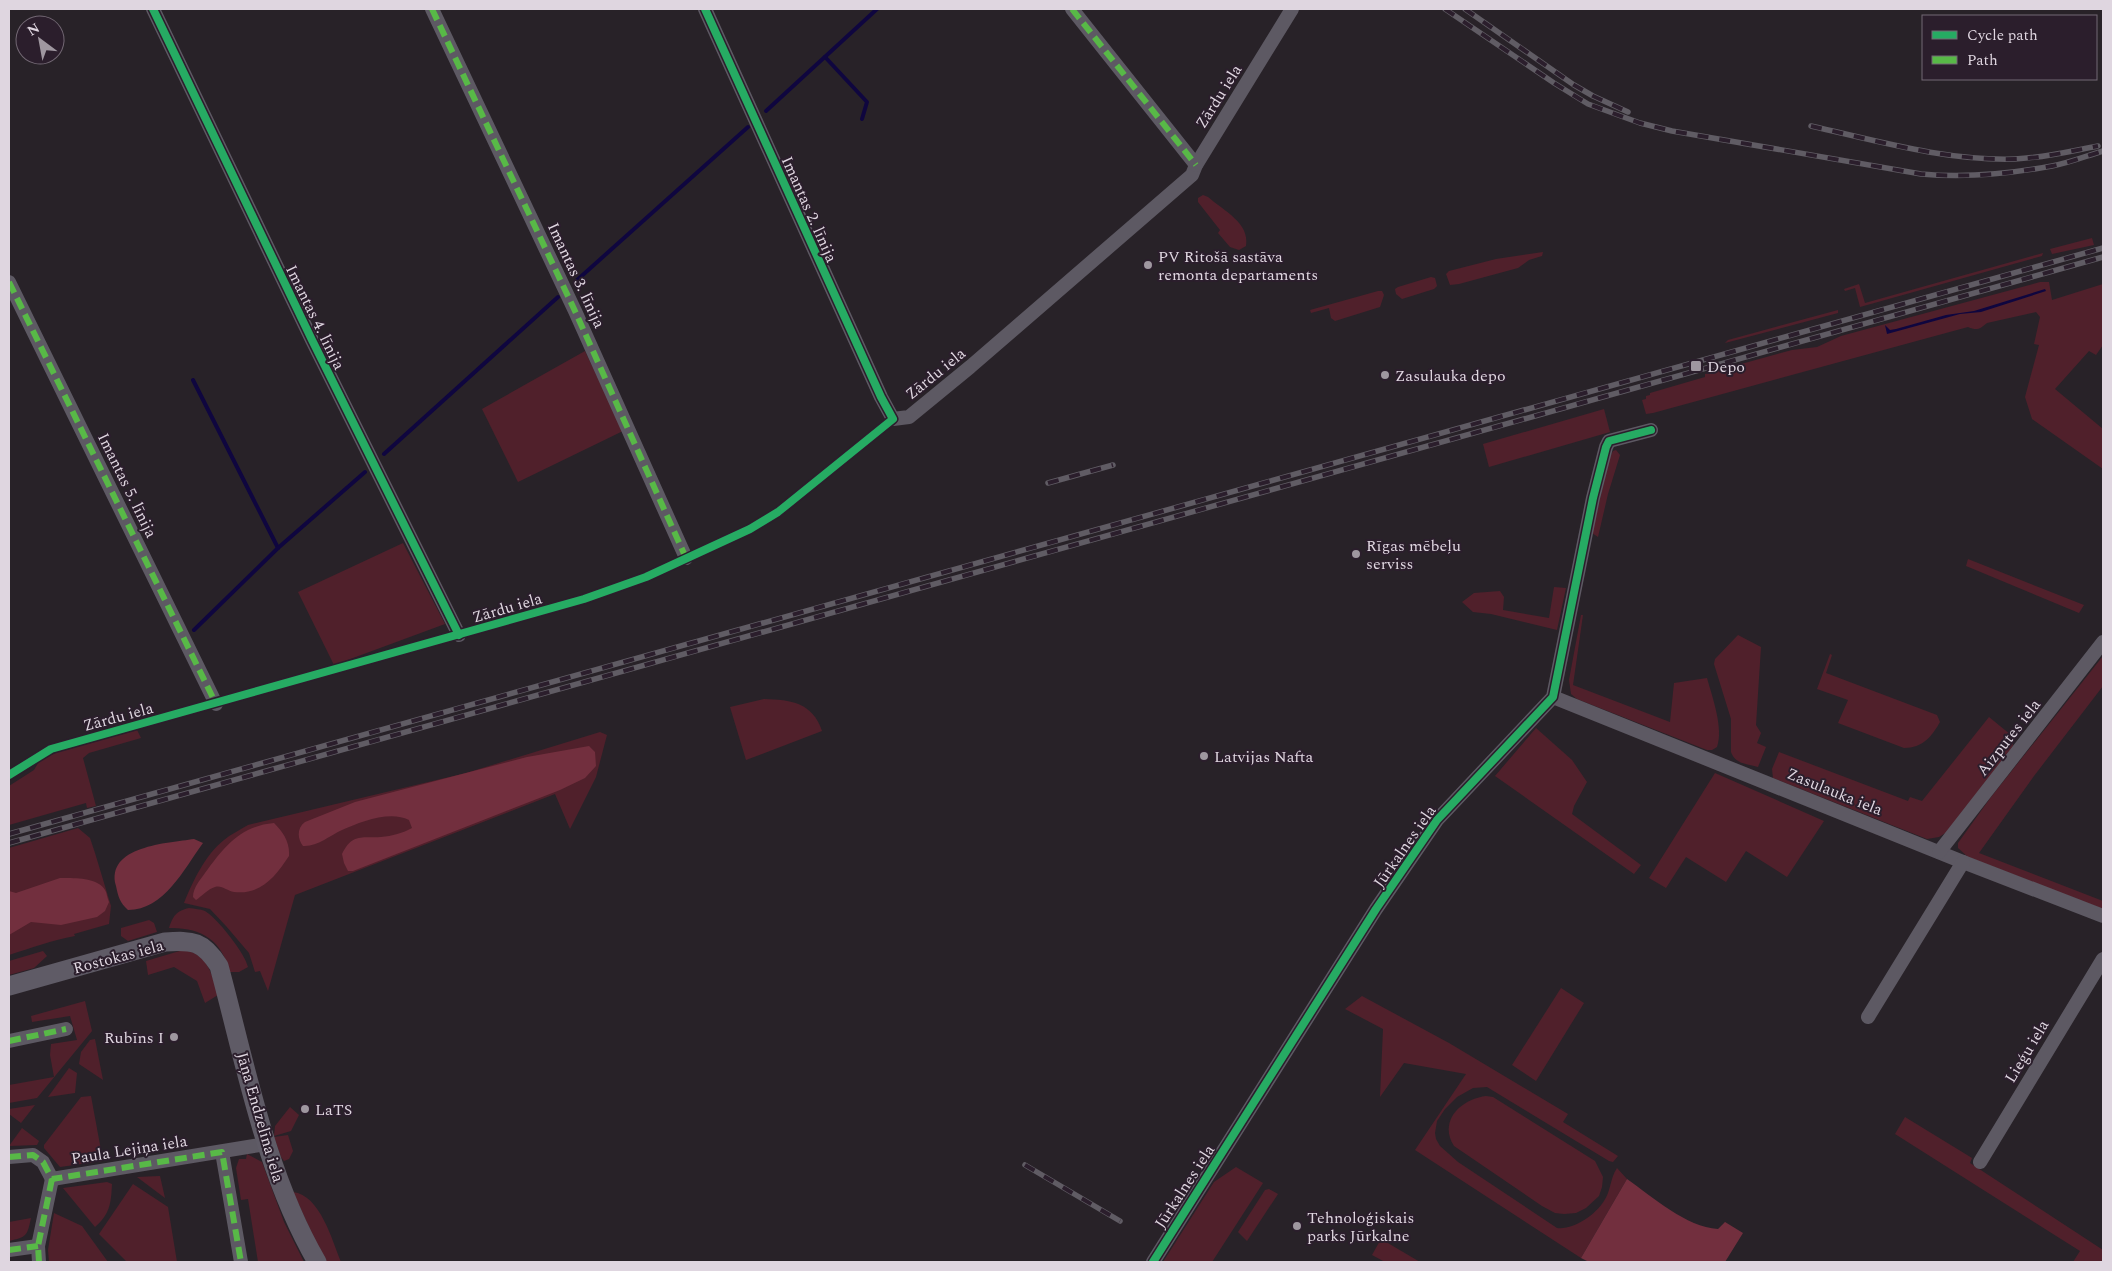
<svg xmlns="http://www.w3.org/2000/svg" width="2112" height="1271" font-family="Spectral,serif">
  <rect width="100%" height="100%" fill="#282228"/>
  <!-- green -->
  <g fill="#50202b">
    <path d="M1203,195L1208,197C1224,211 1250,223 1246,246L1239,250L1230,247L1218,233L1220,230L1198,202V198Z"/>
    <polygon points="2092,238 2094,245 2052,254 2050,249"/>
    <polygon points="1543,252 1542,256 1529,260 1518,268 1459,284 1450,285 1446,274 1449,271 1496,259"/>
    <polygon points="2043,253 2042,256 1860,307 1855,288 1845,291 1844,289 1859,284 1865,303"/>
    <polygon points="1431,277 1435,278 1437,286 1434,289 1402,299 1396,294 1395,289 1398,287"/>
    <path d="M2040,282H2049L2052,300L2103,284V345L2096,355L2089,351L2055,389L2103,429V469L2032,419L2025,397L2039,345L2034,344L2040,317L2036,312L1987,323C1980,329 1977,331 1968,327L1653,413L1646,414L1642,400L1646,399V396L1650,395V393L1698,379L1705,377V374L1792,350L1817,347L1841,336Z"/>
    <polygon points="1378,291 1382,291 1384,295 1380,307 1335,321 1331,318 1329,308 1311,313 1310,310"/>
    <polygon points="1838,310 1838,313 1725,343 1728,340"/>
    <polygon points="585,351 623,431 518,482 482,409"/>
    <polygon points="1604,409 1610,432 1489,467 1483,444"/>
    <polygon points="1616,450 1620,455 1608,494 1598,537 1592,533 1610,457 1613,451"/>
    <polygon points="403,543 445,624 334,665 298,592"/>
    <polygon points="1968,559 2084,605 2079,613 1966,566"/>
    <polygon points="1554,587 1566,588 1557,630 1491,614 1473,612 1462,602 1474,593 1500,591 1504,597 1503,610 1549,618"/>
    <path d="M1581,615H1583L1573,685L1670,722L1674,683L1707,678C1712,696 1724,729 1717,747L1712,750H1707L1577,699L1571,694L1569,680Z"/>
    <path d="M1738,635L1761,647L1756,725L1761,733L1757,743L1766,747L1758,767C1747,764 1735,764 1731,752V719L1714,664L1715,659Z"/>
    <path d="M1830,654L1832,655L1826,673L1937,715L1940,722C1932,736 1923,748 1904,748L1838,723L1848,700L1817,689Z"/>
    <polygon points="2103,656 2103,686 2034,776 1979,853 2103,901 2103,909 1968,857 1958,848 1958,843 1991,797"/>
    <path d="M764,699C791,700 812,702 822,731L746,760L730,707Z"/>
    <polygon points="1989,717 2011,735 2013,746 1947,832 1939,837 1927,839 1773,778 1772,769 1779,752 1908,801 1910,797 1922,801"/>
    <polygon points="1536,728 1572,760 1587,782 1574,806 1572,814 1641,865 1634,874 1495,776"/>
    <polygon points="137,730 141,738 89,753 83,758 96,806 87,808 86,803 9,825 9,786 34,770 40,760 58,752"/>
    <path d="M600,732L607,735L596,777L570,829L555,794L295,895L268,991L260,971L255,972L249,953L226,926L210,909L184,903C193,881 205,855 224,840C231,834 240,830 248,825L466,773Z"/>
    <polygon points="1715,773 1824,821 1787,877 1746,851 1726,882 1686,857 1666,888 1649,878"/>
    <path d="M78,828L90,838L95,853L111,906L109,924L74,934L75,936C52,940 31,948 9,955V848Z"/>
    <path d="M189,908C195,909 200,909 205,911C217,918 245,953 248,967L239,972H229C223,940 200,927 169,928C173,916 176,911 189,908Z"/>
    <polygon points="149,920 154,923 157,932 128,941 121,936 121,928"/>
    <path d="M183,950C208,953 212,975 218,995L205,1003L197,981L174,967L148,975L146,961Z"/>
    <polygon points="43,951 47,956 34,968 9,975 9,961"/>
    <polygon points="1561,988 1584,1003 1536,1081 1512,1065"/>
    <path d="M1362,996L1449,1043L1568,1114L1563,1122L1618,1156L1613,1162L1609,1161L1487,1087L1473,1088L1457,1097L1445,1109L1437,1121L1435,1133L1436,1139L1440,1146L1458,1162L1557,1228C1574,1230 1595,1215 1604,1201C1611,1191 1610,1178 1617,1168L1627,1179L1581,1258L1415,1150L1466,1074L1404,1063L1380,1097L1383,1029L1345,1009Z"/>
    <polygon points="85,1001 92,1031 37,1098 9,1103 9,1085 54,1077 50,1055 51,1044 77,1040 70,1016 32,1022 31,1016"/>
    <polygon points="95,1039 103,1080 79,1064 81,1052 90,1040"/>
    <polygon points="69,1068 77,1073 75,1093 48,1097"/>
    <polygon points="91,1096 103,1161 60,1167 44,1148 44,1145 81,1097"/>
    <path d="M1486,1096L1493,1097L1595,1161L1603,1177L1602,1187L1599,1196L1586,1208L1576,1213L1564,1214L1555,1213L1542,1206L1454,1146C1438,1121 1461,1099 1486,1096Z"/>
    <polygon points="35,1105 21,1123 9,1114 9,1109"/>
    <polygon points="290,1107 299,1115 291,1131 274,1136 275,1126"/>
    <polygon points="1905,1117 1972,1158 1970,1163 2103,1250 2103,1262 2073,1262 2080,1251 1895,1134"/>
    <polygon points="22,1128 39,1141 37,1145 9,1146"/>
    <polygon points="288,1135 293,1151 289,1159 284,1161 281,1157 274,1137"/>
    <polygon points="247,1154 262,1162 284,1222 304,1262 258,1262 248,1199 241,1200 236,1168 239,1159 246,1159"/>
    <polygon points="1236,1167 1263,1183 1212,1262 1163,1262 1214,1182"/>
    <polygon points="160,1176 165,1198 137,1177"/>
    <path d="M107,1182L112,1184C111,1203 110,1214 95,1227L63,1188Z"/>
    <polygon points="133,1184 168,1207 177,1262 127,1262 99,1234"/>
    <polygon points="1269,1189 1278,1194 1247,1241 1238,1232 1265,1190"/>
    <path d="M293,1192C320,1195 332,1240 341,1262H327L324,1260Z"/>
    <polygon points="54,1213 82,1226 108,1262 49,1262 48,1250"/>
    <path d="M31,1218C27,1236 27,1237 9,1241V1222Z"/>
    <polygon points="1381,1239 1420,1262 1385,1262 1372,1255"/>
  </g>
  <!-- forest -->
  <g fill="#722f3e">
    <path d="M589,746L595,752L596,766L585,778L560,790L353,871H348L344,863L342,854C352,833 362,838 381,837C392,836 403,833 412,828L409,820C390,810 360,822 342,830C329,836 317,847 303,846C297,838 297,828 305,822L355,802L527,757Z"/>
    <path d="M274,823C283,832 290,842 289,856C275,877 261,895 234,892C227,891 222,885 215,887C208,889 202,896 196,900L193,897C193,888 200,880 205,873C224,847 240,826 274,823Z"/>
    <path d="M194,839L203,843C184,869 164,910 128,910C120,903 118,896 116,886C105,846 168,843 194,839Z"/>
    <path d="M60,878C72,878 98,877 105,890C107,893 107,898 109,902L105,911L97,917L61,925L31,922L9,935V891L16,893Z"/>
    <path d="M1627,1179C1653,1197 1686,1227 1718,1229L1725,1222L1743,1233L1725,1262H1589L1581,1258Z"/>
  </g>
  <!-- water -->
  <polygon fill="#0f063f" points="2045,289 2046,291 1981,312 1960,314 1887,334 1885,325 1890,330 1896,329 1946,315 1974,311"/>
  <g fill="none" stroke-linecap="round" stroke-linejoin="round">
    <!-- stream -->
    <g stroke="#0f063f" stroke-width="4">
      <polyline points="825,57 867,102 862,119"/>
      <polyline points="766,111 877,9"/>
      <polyline points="576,281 748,127"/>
      <polyline points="193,380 278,548"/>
      <polyline points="384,454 558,297"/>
      <polyline points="194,630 278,548 365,472"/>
    </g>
    <!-- street -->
    <g stroke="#5d5963" stroke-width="14">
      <polyline points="153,9 312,340 459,635"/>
      <polyline points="432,9 575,311 686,558"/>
      <polyline points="705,9 881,397 893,419 909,417 970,367 1192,175 1196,165 1292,9"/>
      <polyline points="1072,9 1196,165"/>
      <polyline points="9,282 216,704"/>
      <polyline points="1553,697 1963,862 2103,916"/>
      <polyline points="1939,852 2103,642"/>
      <polyline points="1868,1017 1963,862"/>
      <polyline points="9,1041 66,1029"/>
      <polyline points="222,1152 241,1262"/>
      <polyline points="9,1157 33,1155 43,1162 52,1179 266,1144"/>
      <polyline points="1980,1162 2103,959"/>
      <polyline points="9,1250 38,1246"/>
      <polyline points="39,1262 38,1246 52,1179"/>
      <polyline points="1153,1262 1376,909 1437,820 1553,697 1593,498 1606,447 1609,441 1651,430"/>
    </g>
    <!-- secondary -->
    <path stroke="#5f5b66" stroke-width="19" d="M9,986L165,942C193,940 203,941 219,966C246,1066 265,1172 317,1262"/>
    <defs>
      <g id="rail">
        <path d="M1445,9L1554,83L1588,104L1640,123L1672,131L1921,174C1965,178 2009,174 2052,166C2069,163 2086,156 2103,151"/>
        <polyline points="1465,9 1574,85 1593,96 1628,112"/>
        <path d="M1811,126C1878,141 1946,161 2015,159C2043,158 2071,151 2098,146"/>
        <polyline points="1048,483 1113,465"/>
        <polyline points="9,834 2103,248"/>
        <polyline points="9,843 2103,257"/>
        <polyline points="1025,1165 1120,1221"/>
      </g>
    </defs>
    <!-- rail casing -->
    <use href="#rail" stroke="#605c64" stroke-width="5.5"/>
    <!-- rail -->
    <use href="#rail" stroke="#2b1e2c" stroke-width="4" stroke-dasharray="11" stroke-linecap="butt"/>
    <!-- quiet -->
    <g stroke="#58b947" stroke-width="6" stroke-dasharray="12 6" stroke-linecap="butt">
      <polyline points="432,9 575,311 686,558"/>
      <polyline points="1072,9 1196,165"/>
      <polyline points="9,282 216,704"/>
      <polyline points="9,1041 66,1029"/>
      <polyline points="9,1157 33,1155 43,1162 52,1179 222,1152 241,1262"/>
      <polyline points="9,1250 38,1246"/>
      <polyline points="39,1262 38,1246 52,1179"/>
    </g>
    <defs>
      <g id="cycleway">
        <polyline points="153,9 312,340 459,635"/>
        <polyline points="9,775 51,749 584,599 646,577 750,529 778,512 893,419 881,397 705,9"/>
        <polyline points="1153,1262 1376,909 1437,820 1553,697 1593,498 1606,447 1609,441 1651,430"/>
      </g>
    </defs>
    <!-- cycleway casing -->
    <use href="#cycleway" stroke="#2b1e2c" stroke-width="11"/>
    <!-- cycleway -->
    <use href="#cycleway" stroke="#26ab63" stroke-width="8"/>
  </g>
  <!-- markers -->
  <g fill="#9f97a0" stroke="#2b1e2c" stroke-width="2">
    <circle cx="1148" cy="265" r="5"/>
    <rect x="1690" y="360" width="12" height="12" rx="2.5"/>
    <circle cx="1385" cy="375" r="5"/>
    <circle cx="1356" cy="554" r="5"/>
    <circle cx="1204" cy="756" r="5"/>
    <circle cx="174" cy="1037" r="5"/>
    <circle cx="305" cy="1109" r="5"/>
    <circle cx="1297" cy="1226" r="5"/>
  </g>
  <g text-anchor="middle" stroke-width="4" stroke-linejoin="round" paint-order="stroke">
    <!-- street labels -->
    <g font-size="16" fill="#dfd6e0" stroke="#2b1e2c">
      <text transform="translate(1218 96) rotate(-58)" y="6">Zārdu iela</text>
      <text transform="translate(810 209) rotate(66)" y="6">Imantas 2. līnija</text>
      <text transform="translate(577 275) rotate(65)" y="6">Imantas 3. līnija</text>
      <text transform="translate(316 317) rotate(64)" y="6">Imantas 4. līnija</text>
      <text transform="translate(935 373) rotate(-39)" y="6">Zārdu iela</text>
      <text transform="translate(128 485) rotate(64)" y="6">Imantas 5. līnija</text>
      <text transform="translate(507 607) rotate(-16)" y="6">Zārdu iela</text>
      <text transform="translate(118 716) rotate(-15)" y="6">Zārdu iela</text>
      <text transform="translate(2008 737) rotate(-52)" y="6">Aizputes iela</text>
      <text transform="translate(1835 791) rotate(22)" y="6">Zasulauka iela</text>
      <text transform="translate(1404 846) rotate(-55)" y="6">Jūrkalnes iela</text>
      <text transform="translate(118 956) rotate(-15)" y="6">Rostokas iela</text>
      <text transform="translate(2026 1051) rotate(-59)" y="6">Lieģu iela</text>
      <text transform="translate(261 1117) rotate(74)" y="6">Jāņa Endzelīna iela</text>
      <text transform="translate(129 1149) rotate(-9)" y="6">Paula Lejiņa iela</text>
      <text transform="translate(1184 1186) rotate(-57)" y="6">Jūrkalnes iela</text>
    </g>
    <!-- poi labels -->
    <g font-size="16" fill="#dfd6e0" stroke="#2b1e2c" text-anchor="start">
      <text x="1158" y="262">PV Ritošā sastāva<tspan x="1158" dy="18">remonta departaments</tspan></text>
      <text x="1707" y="372">Depo</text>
      <text x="1395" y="381">Zasulauka depo</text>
      <text x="1366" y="551">Rīgas mēbeļu<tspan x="1366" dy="18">serviss</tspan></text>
      <text x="1214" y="762">Latvijas Nafta</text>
      <text x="164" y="1043" text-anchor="end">Rubīns I</text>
      <text x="315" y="1115">LaTS</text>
      <text x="1307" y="1223">Tehnoloģiskais<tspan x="1307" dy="18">parks Jūrkalne</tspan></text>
    </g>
  </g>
  <!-- border -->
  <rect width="2112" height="1271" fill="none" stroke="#dfd6e0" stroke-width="20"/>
  <!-- legend -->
  <rect x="1922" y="15" width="175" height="65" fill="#2b1e2c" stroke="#736874"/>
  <rect x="1932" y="31" width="25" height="8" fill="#26ab63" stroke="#736874"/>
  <text x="1967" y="40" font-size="15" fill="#dfd6e0">Cycle path</text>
  <rect x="1932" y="56" width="25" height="8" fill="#58b947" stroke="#736874"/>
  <text x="1967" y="65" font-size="15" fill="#dfd6e0">Path</text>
  <!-- north arrow -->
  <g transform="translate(40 40) rotate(328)"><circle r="24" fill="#2b1e2c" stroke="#736874"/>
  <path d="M0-4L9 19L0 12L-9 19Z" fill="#9f97a0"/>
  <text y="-8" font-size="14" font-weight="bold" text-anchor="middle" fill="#dfd6e0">N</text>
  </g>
</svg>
